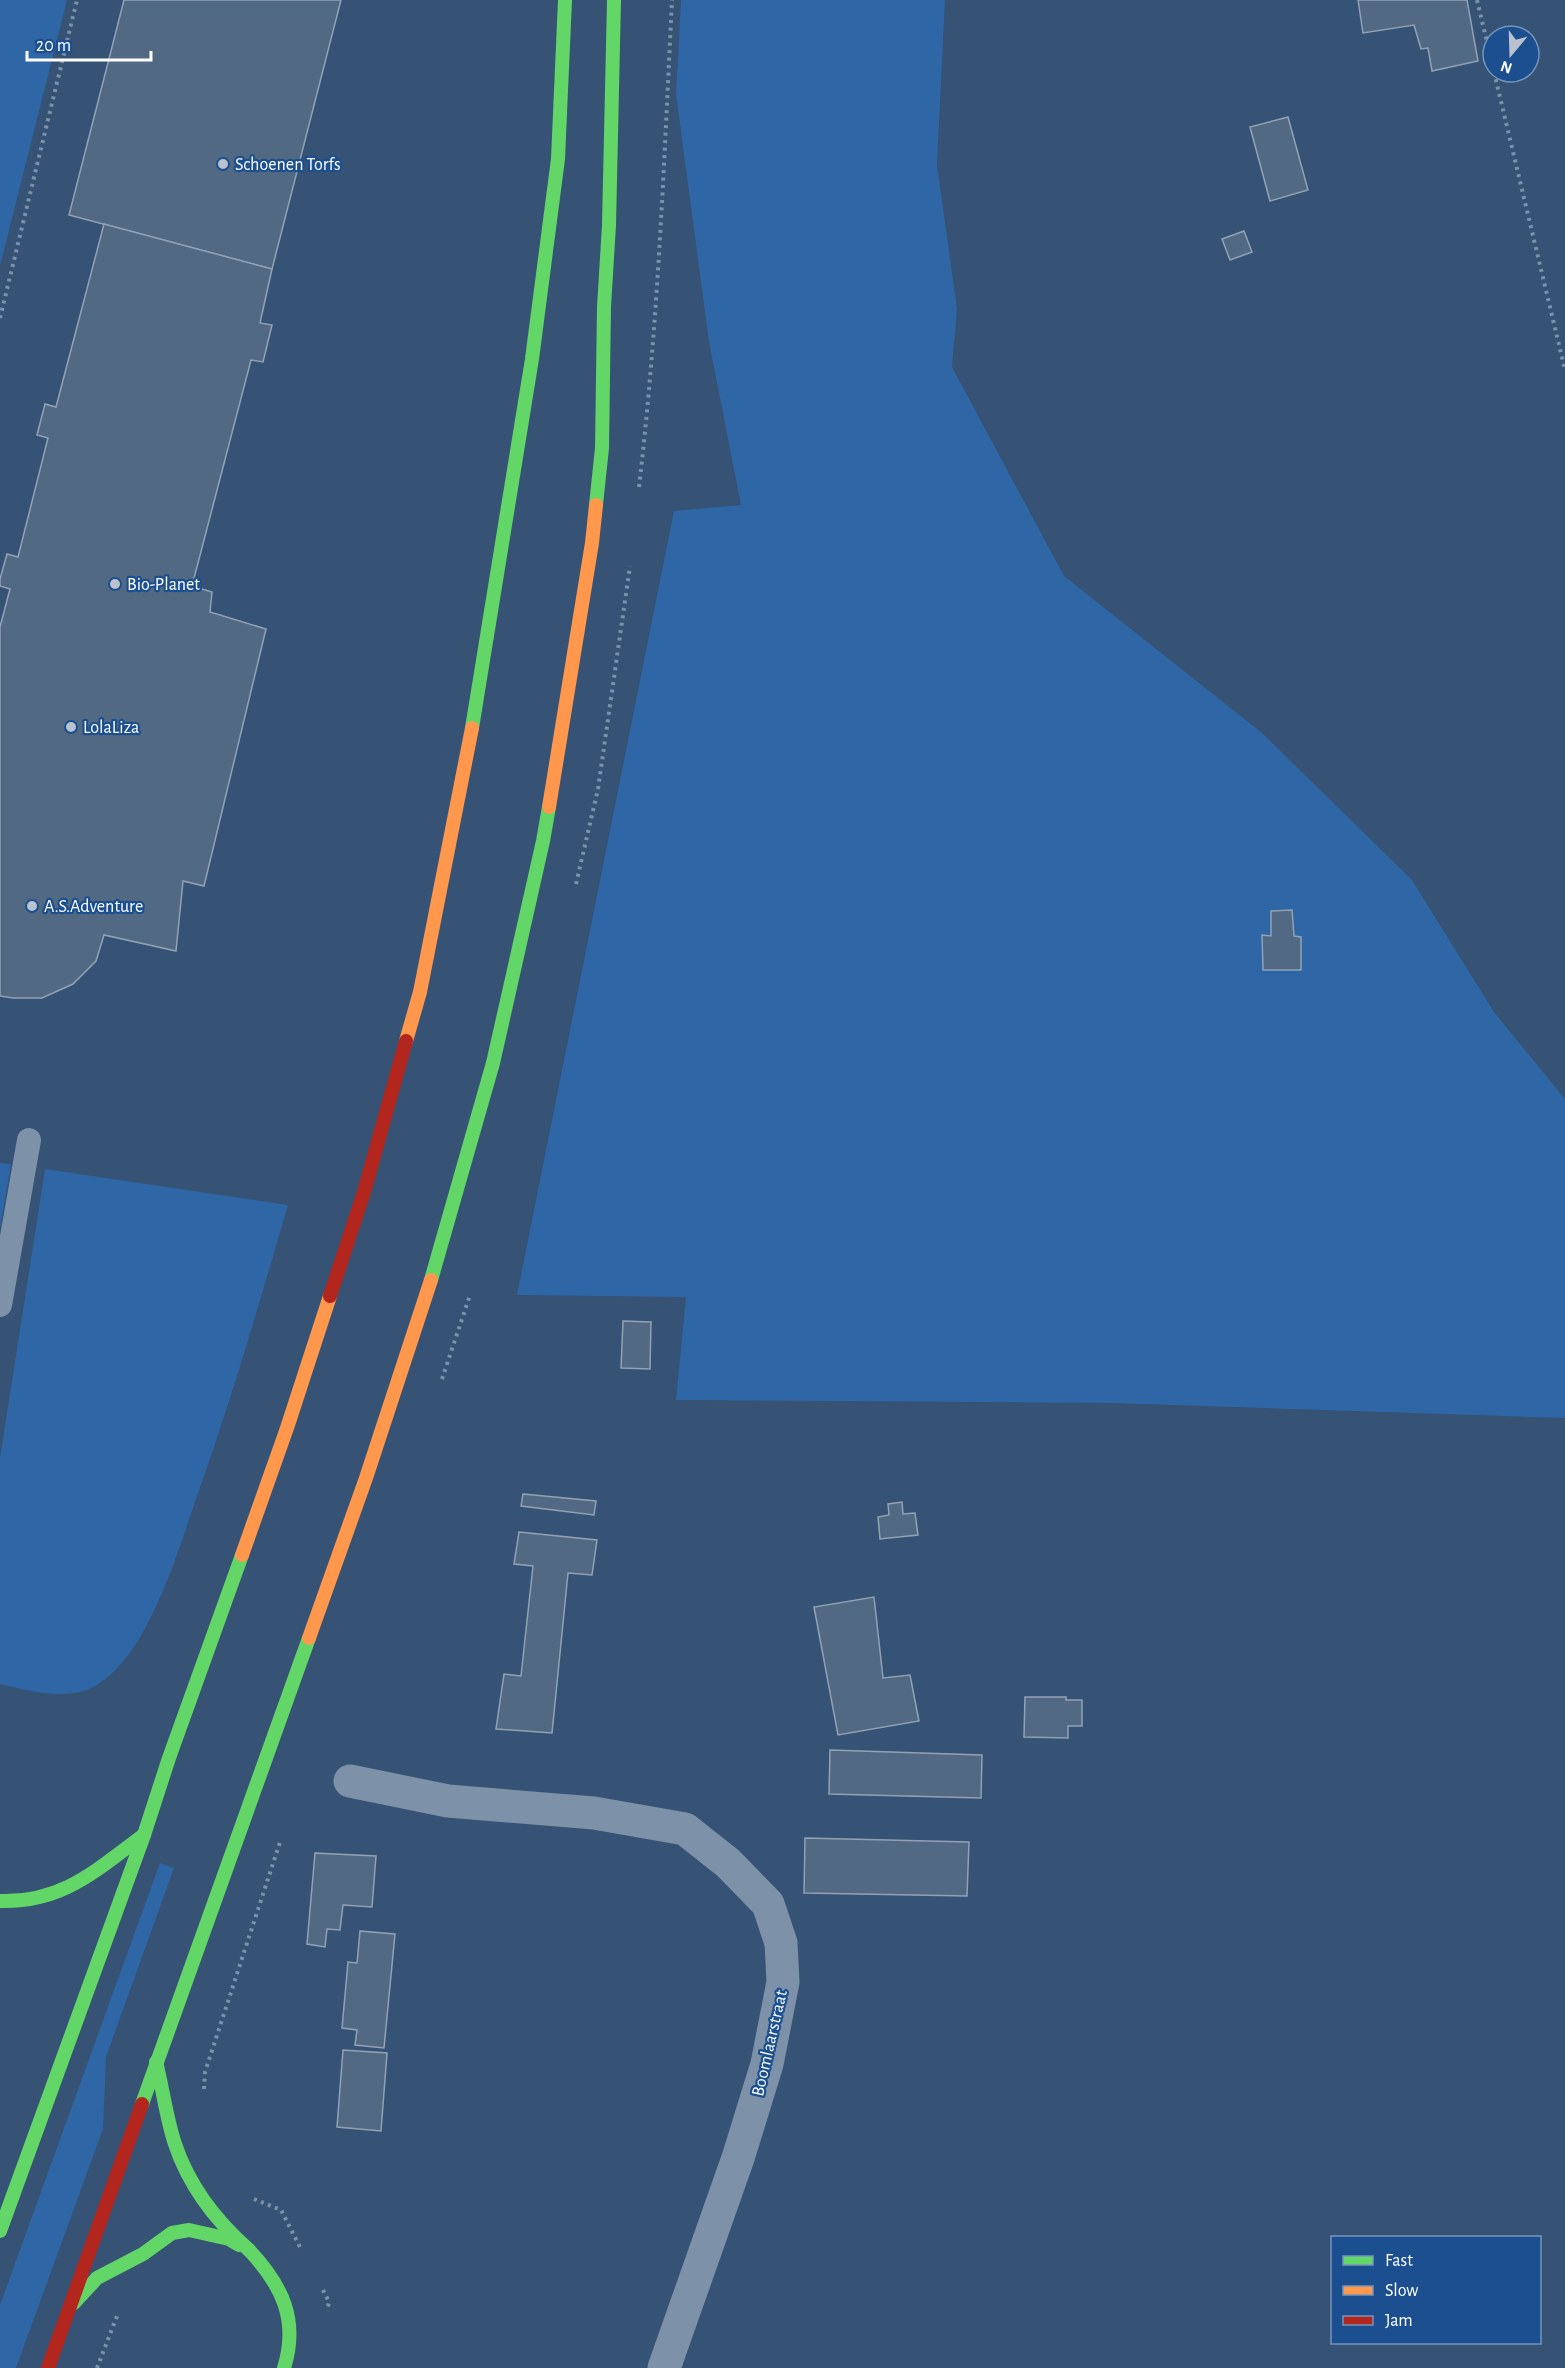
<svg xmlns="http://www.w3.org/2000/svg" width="1565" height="2368" font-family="'Alegreya Sans',sans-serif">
  <rect width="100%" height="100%" fill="#365274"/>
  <!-- green -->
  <g fill="#2f66a5">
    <polygon points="0,0 67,0 0,266"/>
    <polygon points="681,0 945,0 937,165 957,309 952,367 1064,576 1261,732 1412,880 1494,1012 1565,1099 1565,1418 1113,1403 676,1400 686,1297 517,1295 674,511 741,505 709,342 676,94"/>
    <polygon points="0,1163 11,1164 0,1228"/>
    <path d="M45,1169L288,1205C259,1304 231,1402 196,1499C181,1543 167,1589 144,1630C134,1650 116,1673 97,1685C69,1702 29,1691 0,1684V1458Z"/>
    <polygon points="160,1863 174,1868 106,2057 103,2129 16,2368 0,2368 0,2305"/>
  </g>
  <!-- building -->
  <g fill="#526984" stroke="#92a2b6" stroke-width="1.5">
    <polygon points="124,0 341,0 272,269 69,215"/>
    <polygon points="1358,0 1467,0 1478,61 1432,71 1428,48 1421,49 1414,25 1363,33"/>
    <polygon points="1288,117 1308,190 1270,201 1250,127"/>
    <polygon points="104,224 272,269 260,323 272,325 263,362 251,360 192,586 212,592 210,612 266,629 204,886 183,881 176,951 104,935 96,961 73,984 42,998 13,998 0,996 0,627 10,589 0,586 0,579 7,554 18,557 48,438 37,435 45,404 56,407"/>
    <polygon points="1244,231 1252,252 1230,260 1222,239"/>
    <polygon points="1292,910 1294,936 1301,937 1301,970 1263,970 1262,935 1271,936 1271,911"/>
    <polygon points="623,1321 651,1322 650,1369 621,1368"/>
    <polygon points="523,1494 596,1501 594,1515 521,1506"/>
    <polygon points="902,1502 903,1514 915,1513 918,1535 880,1539 878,1517 889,1515 888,1504"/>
    <polygon points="519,1532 597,1540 592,1575 568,1573 552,1733 496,1729 504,1674 521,1676 533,1566 514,1564"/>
    <polygon points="874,1597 883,1678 910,1675 919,1721 838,1735 814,1607"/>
    <polygon points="1025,1697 1066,1697 1066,1700 1082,1700 1082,1726 1068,1726 1068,1738 1024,1737"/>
    <polygon points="830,1750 982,1755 981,1798 829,1794"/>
    <polygon points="805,1838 969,1842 967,1896 804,1893"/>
    <polygon points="315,1853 376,1856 372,1907 343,1905 340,1930 327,1929 325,1947 307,1944"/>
    <polygon points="360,1931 395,1934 384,2048 355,2045 357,2030 342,2028 348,1962 357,1963"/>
    <polygon points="343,2050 387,2053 381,2131 337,2127"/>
  </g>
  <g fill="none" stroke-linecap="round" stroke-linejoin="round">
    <!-- path -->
    <g stroke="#7d92a8" stroke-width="4" stroke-dasharray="3 4.5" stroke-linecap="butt">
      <polyline points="1477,0 1493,67"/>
      <polyline points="1494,72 1565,370"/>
      <polyline points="0,318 77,0"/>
      <path d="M639,487C658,325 664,163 672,0"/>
      <polyline points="576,884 598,789 630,566"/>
      <polyline points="442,1379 470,1295"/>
      <polyline points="204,2089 205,2072 281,1839"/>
      <polyline points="254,2199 281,2210 301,2249"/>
      <polyline points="323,2290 329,2302 327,2311"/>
      <polyline points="97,2368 117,2316"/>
    </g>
    <!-- lane -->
    <polyline stroke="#7d92a8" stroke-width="24" points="0,1305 29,1140"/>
    <!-- street -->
    <polyline stroke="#7d92a8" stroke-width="33" points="350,1781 448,1801 594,1813 685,1829 728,1863 768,1904 781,1943 783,1982 767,2064 738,2158 664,2368"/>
    <!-- fast -->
    <g stroke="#63d668" stroke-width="14">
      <polyline points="596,505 602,448 604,307 609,225 614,0"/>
      <polyline points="472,728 532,359 558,159 565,0"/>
      <polyline points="431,1280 493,1063 543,841 549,807"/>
      <path d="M0,1901C63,1903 96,1870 144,1835"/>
      <path d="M156,2062C163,2089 166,2117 175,2144C189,2186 216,2221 249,2250"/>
      <polyline points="142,2104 309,1638"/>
      <polyline points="0,2231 144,1835 169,1758 242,1555"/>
      <path d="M249,2250C282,2285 299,2320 284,2368"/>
      <polyline points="74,2303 97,2278 143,2254 172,2233 189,2230 229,2239 239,2245"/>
    </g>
    <!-- slow -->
    <g stroke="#ff974d" stroke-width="14">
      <polyline points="549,807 592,543 596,505"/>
      <polyline points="406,1041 420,992 472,728"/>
      <polyline points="242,1555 287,1428 330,1296"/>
      <polyline points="309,1638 366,1478 431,1280"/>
    </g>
    <!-- jam -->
    <g stroke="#b3261e" stroke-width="14">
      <polyline points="330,1296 364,1192 406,1041"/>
      <polyline points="48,2368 142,2104"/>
    </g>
  </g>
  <!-- markers -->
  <g fill="#b9c2ce" stroke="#1b4f8f" stroke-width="2">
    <circle cx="223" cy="164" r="6"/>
    <circle cx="115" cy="584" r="6"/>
    <circle cx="71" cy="727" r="6"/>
    <circle cx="32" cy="906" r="6"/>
  </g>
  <g text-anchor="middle" stroke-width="4.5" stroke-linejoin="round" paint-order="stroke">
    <!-- poi labels -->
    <g font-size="18" fill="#fff" stroke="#1b4f8f" text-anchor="start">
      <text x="235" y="170">Schoenen Torfs</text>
      <text x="127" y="590">Bio-Planet</text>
      <text x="83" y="733">LolaLiza</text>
      <text x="44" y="912">A.S.Adventure</text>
    </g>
    <!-- street labels -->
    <g font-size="18" fill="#fff" stroke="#1b4f8f">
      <text transform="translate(769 2043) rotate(-77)" y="6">Boomlaarstraat</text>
    </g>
  </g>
  <!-- legend -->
  <rect x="1331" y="2236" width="210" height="108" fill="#1b4f8f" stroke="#7695bc" stroke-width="1.5"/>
  <rect x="1343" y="2256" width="30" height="9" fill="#63d668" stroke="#7695bc" stroke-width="1.5"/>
  <text x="1385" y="2266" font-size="18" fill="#ffffff">Fast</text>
  <rect x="1343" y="2286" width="30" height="9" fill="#ff974d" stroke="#7695bc" stroke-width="1.5"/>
  <text x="1385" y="2296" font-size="18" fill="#ffffff">Slow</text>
  <rect x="1343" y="2316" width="30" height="9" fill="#b3261e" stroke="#7695bc" stroke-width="1.5"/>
  <text x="1385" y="2326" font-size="18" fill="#ffffff">Jam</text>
  <!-- north arrow -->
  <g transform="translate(1511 54) rotate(199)"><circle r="28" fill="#1b4f8f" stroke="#7695bc" stroke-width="1.5"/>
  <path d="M0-4.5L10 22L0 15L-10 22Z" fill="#b9c2ce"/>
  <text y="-9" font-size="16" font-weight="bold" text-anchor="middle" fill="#ffffff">N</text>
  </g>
  <!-- scale -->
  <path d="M27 51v9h124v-9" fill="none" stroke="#ffffff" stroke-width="3"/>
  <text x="36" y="51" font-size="18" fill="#ffffff" stroke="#1b4f8f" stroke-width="4.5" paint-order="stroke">20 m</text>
</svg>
